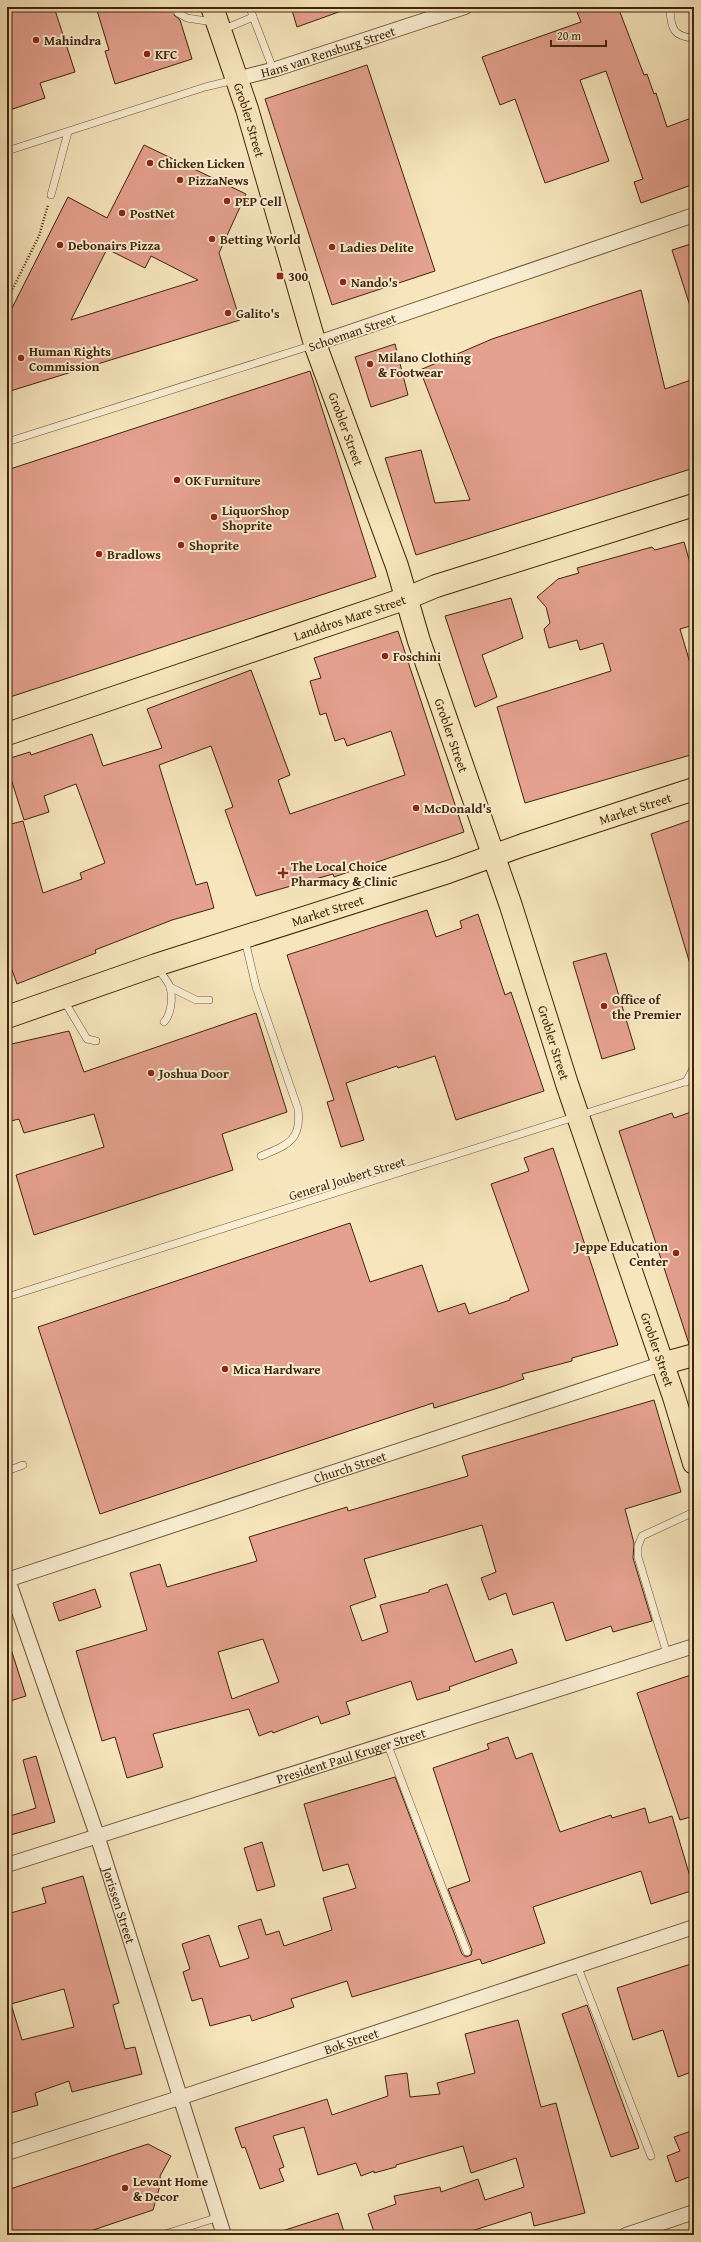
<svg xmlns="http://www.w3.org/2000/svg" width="701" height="2242" font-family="'Gentium Book Plus',serif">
  <rect width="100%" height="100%" fill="#f7e6bd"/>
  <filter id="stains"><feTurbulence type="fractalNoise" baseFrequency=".005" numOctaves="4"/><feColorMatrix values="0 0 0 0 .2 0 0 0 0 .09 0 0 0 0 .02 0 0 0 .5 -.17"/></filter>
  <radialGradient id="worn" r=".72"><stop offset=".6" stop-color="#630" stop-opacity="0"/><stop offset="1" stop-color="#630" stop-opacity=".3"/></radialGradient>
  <!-- building -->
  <g fill="#e5a190" stroke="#40240a" fill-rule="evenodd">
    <polygon points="7,7 54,7 75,72 40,83 45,98 7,111"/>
    <polygon points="96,7 176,7 174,15 180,20 192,59 115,84 105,51 109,50"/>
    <polygon points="291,7 347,7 347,9 297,27"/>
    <polygon points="575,7 618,7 644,75 647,74 654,94 656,93 667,127 694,117 694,184 641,203 634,182 643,179 606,71 580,80 609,161 545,183 515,99 500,105 482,57 581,22"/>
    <polygon points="367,65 435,271 332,305 265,99"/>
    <path d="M144,145L246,194L219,253L240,320L7,392V318L68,197L107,218ZM107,249L145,268L151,256L198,280L71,320Z"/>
    <polygon points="694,243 694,309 691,309 672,250"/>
    <polygon points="641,290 665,389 694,379 694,468 416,555 385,458 421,450 435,503 470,500 420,370 492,339"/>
    <polygon points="395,344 408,395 371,407 355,357"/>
    <polygon points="310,371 376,577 7,698 7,470"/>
    <polygon points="684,542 694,577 694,625 680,629 690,663 694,662 694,754 525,803 497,707 611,671 603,643 580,650 577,640 549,648 544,629 550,623 546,607 537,597 558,579 579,573 577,568 652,547 655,550"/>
    <polygon points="511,598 523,638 482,655 497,697 475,707 445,616"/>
    <polygon points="398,631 464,832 334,877 333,874 256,896 225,810 233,807 211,746 159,765 196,885 207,882 214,908 172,920 95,950 96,953 17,984 7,956 7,825 23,821 43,893 82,879 80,873 105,863 76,784 44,796 49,812 24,820 7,766 7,759 30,752 31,755 92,734 103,766 162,748 147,709 251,670 290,775 278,780 290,814 405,775 391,731 347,746 344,738 335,741 326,713 320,715 310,681 321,678 314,658"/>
    <polygon points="694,819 694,964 690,964 651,834"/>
    <polygon points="427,910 436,937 462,928 460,921 478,914 505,995 511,992 544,1091 456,1120 435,1056 398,1068 397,1066 346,1083 364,1140 341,1147 327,1102 334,1100 287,955"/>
    <polygon points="606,953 635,1049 602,1059 573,962"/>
    <polygon points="256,1013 287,1112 222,1134 233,1170 34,1235 16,1175 104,1147 94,1114 24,1133 19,1119 7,1122 7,1045 69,1031 84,1072"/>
    <polygon points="694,1111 694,1343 689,1344 619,1131 672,1113 674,1118"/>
    <polygon points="553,1148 618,1345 572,1358 572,1361 522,1374 524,1379 501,1387 434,1408 433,1403 100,1514 38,1327 350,1223 370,1282 422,1265 438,1312 465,1303 469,1314 510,1300 510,1298 529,1291 491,1184 529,1171 524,1158"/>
    <path d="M654,1400L681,1492L625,1509L634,1543L633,1558L652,1621L613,1632L611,1626L566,1641L553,1602L513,1615L506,1593L489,1600L481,1578L496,1572L482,1525L364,1559L376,1597L350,1606L362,1641L388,1632L380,1605L429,1592V1590L447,1584L475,1662L512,1649L517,1663L449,1687L450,1690L417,1700L411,1681L346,1702L350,1714L321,1724L318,1716L273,1733L272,1731L259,1736L249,1709L153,1734L163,1767L127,1778L115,1737L102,1741L76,1651L147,1630L130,1573L160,1564L167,1587L257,1561L249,1537L347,1507L348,1511L468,1476L462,1456ZM263,1639L279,1682L232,1699L218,1652Z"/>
    <polygon points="95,1589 101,1607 59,1621 53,1603"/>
    <polygon points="10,1646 26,1696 7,1702 7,1647"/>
    <polygon points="694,1674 694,1816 680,1820 637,1693"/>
    <polygon points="508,1737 516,1759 532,1753 560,1832 611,1815 612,1818 645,1808 649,1823 672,1816 694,1890 651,1904 641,1871 533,1907 545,1943 482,1964 480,1959 352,1997 347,1981 291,1999 294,2007 252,2021 250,2015 210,2026 202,1998 192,2001 183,1972 190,1969 182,1944 209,1935 220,1967 249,1958 238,1926 261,1919 266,1935 279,1931 284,1946 332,1930 323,1898 356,1888 348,1864 323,1871 304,1804 395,1777 462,1954 466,1957 471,1955 472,1950 448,1889 470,1881 433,1768 489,1749 487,1744"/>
    <polygon points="36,1756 55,1822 7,1836 7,1817 36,1808 23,1760"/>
    <polygon points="262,1842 275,1886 257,1891 244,1848"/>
    <path d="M83,1876L119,2003L113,2005L125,2049L135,2047L142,2074L72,2092L69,2081L35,2093L38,2105L7,2114V1914L46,1903L42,1888ZM64,1989L74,2027L22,2040L11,2004Z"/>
    <polygon points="694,1963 694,2071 678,2077 663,2030 633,2040 617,1988"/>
    <polygon points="587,2005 639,2148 611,2157 562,2014"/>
    <polygon points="518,2020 541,2107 556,2103 585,2213 534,2226 531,2212 459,2235 375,2235 368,2214 396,2204 394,2196 440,2187 441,2192 478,2179 485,2200 524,2187 516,2158 471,2173 463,2146 396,2165 396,2167 374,2173 374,2171 361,2176 356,2163 318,2175 304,2127 273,2136 284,2167 279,2169 284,2181 260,2189 245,2147 242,2148 235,2128 327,2099 332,2115 388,2096 385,2076 407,2073 410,2097 440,2094 437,2083 475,2073 465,2034"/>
    <polygon points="694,2130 694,2185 692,2186 689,2177 676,2182 667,2156 680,2151 674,2137"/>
    <polygon points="148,2144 171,2156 160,2176 161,2182 153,2210 93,2230 95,2235 7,2235 7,2190"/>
    <polygon points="338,2213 345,2235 279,2235 279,2232"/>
  </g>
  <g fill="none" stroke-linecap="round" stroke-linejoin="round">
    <defs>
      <g id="lane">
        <path d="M674,7L670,10C671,29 674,37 694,38"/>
        <polyline points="178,13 187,18 213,22"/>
        <polyline points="253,17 273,69"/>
        <polyline points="222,30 253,17 250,7"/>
        <polyline points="7,151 205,87 234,80"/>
        <polyline points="51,195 68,132"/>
        <polyline points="7,442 313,345"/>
        <path d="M245,940L256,987L298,1109C302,1141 287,1145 261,1156"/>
        <path d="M158,968C161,974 168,981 170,987C173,998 171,1015 164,1022"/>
        <polyline points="170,987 196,1000 209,1000"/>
        <polyline points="63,999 87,1039 96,1041"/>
        <polyline points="686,1082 694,1067"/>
        <polyline points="7,1297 694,1079"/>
        <polyline points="7,1471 23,1465"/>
        <polyline points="667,1654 638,1557 638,1546 642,1536 694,1512"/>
        <polyline points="387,1743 467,1952"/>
        <polyline points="577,1965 651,2156"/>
        <polyline points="162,2235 219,2217"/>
      </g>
      <g id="street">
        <path id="s1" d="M236,79L276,69L465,7"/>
        <polyline points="315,344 694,215"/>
        <path id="s2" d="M7,1577L97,1835L224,2235"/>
        <path id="s3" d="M7,1580L661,1364"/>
        <path id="s4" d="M7,1865L694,1646"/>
        <path id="s5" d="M7,2153L182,2097L694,1927"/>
        <polyline points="626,2235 694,2212"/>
      </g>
      <g id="primary">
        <path id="s6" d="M212,7L247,109L315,344L397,566L419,641L511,906L567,1084L674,1397L694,1463"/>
        <path id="s7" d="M7,734L407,598L436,586L694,505"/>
        <path id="s8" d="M7,1017L156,965L448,872L523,845L694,789"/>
        <polyline points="661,1364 694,1355"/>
      </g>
    </defs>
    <!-- lane casing -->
    <use href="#lane" stroke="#6e5437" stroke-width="8"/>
    <!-- street casing -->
    <use href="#street" stroke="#6e5437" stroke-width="16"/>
    <!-- primary casing -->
    <use href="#primary" stroke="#40240a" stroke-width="24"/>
    <!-- path -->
    <polyline stroke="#40240a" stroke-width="2.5" stroke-dasharray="1 2" stroke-linecap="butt" points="7,300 39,236 48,205"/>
    <!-- lane -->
    <use href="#lane" stroke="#faefd4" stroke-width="7"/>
    <!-- street -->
    <use href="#street" stroke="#faefd4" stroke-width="14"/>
    <!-- primary -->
    <use href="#primary" stroke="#f7e6bd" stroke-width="22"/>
  </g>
  <!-- markers -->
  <g fill="#8f2418" stroke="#faefd4" stroke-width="1.5">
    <circle cx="36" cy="40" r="4"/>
    <circle cx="147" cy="54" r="4"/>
    <circle cx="150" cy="163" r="4"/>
    <circle cx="180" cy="180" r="4"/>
    <circle cx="227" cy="201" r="4"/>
    <circle cx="122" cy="213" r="4"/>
    <circle cx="212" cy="239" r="4"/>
    <circle cx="60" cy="245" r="4"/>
    <circle cx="332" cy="247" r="4"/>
    <rect x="276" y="272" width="8" height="8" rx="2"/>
    <circle cx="343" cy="282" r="4"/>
    <circle cx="228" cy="313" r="4"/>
    <circle cx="21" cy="358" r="4"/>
    <circle cx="370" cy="364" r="4"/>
    <circle cx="177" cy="480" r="4"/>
    <circle cx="214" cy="517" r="4"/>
    <circle cx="181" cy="545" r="4"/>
    <circle cx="99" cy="554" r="4"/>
    <circle cx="385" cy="656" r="4"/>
    <circle cx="416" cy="808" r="4"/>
    <path d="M281 867h4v4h4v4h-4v4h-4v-4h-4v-4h4z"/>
    <circle cx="604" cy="1006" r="4"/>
    <circle cx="151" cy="1073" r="4"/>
    <circle cx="676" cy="1253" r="4"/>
    <circle cx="225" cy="1369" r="4"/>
    <circle cx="125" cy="2188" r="4"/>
  </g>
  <g text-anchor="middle" stroke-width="4" stroke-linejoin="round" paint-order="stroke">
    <!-- poi labels -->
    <g font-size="13" font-weight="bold" fill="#40240a" stroke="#faefd4" text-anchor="start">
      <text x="44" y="45">Mahindra</text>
      <text x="155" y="59">KFC</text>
      <text x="158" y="168">Chicken Licken</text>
      <text x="188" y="185">PizzaNews</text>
      <text x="235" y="206">PEP Cell</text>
      <text x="130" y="218">PostNet</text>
      <text x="220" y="244">Betting World</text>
      <text x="68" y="250">Debonairs Pizza</text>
      <text x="340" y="252">Ladies Delite</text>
      <text x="288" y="281">300</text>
      <text x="351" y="287">Nando's</text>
      <text x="236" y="318">Galito's</text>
      <text x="29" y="356">Human Rights<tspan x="29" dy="15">Commission</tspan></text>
      <text x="378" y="362">Milano Clothing<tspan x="378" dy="15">&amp; Footwear</tspan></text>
      <text x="185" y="485">OK Furniture</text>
      <text x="222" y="515">LiquorShop<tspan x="222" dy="15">Shoprite</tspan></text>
      <text x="189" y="550">Shoprite</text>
      <text x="107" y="559">Bradlows</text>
      <text x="393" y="661">Foschini</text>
      <text x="424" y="813">McDonald's</text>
      <text x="291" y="871">The Local Choice<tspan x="291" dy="15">Pharmacy &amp; Clinic</tspan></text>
      <text x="612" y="1004">Office of<tspan x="612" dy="15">the Premier</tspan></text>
      <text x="159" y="1078">Joshua Door</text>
      <text x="668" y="1251" text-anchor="end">Jeppe Education<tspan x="668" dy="15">Center</tspan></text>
      <text x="233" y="1374">Mica Hardware</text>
      <text x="133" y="2186">Levant Home<tspan x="133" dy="15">&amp; Decor</tspan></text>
    </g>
    <!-- street labels -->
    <g font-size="13" fill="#40240a" stroke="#faefd4">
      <text dy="5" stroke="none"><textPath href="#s1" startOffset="96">Hans van Rensburg Street</textPath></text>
      <text dy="5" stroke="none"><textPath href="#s6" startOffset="119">Grobler Street</textPath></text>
      <text transform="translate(352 332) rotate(-19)" y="5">Schoeman Street</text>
      <text dy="5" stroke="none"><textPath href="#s6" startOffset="443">Grobler Street</textPath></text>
      <text dy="5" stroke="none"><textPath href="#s7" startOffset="362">Landdros Mare Street</textPath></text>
      <text dy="5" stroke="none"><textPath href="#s6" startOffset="767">Grobler Street</textPath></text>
      <text dy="5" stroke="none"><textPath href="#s8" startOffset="662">Market Street</textPath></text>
      <text dy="5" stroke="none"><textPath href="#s8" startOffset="338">Market Street</textPath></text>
      <text dy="5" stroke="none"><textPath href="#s6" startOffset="1091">Grobler Street</textPath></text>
      <text transform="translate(347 1178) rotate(-17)" y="5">General Joubert Street</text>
      <text dy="5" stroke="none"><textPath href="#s6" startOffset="1415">Grobler Street</textPath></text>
      <text dy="5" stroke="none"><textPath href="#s3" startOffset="361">Church Street</textPath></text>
      <text dy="5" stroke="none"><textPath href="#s4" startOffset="361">President Paul Kruger Street</textPath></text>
      <text dy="5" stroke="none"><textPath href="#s2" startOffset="347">Jorissen Street</textPath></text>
      <text dy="5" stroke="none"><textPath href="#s5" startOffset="362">Bok Street</textPath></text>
    </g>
  </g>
  <!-- margin -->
  <rect width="701" height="2242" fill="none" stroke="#f7e6bd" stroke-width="24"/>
  <rect x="8" y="8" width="685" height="2226" fill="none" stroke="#40240a" stroke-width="2"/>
  <rect x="12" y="12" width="677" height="2218" fill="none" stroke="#40240a"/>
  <!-- scale -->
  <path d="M551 40v6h55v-6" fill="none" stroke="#40240a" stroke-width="2"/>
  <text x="557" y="40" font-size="12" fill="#40240a" stroke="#faefd4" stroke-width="3" paint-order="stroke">20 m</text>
  <rect width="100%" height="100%" filter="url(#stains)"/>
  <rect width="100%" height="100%" fill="url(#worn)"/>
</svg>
